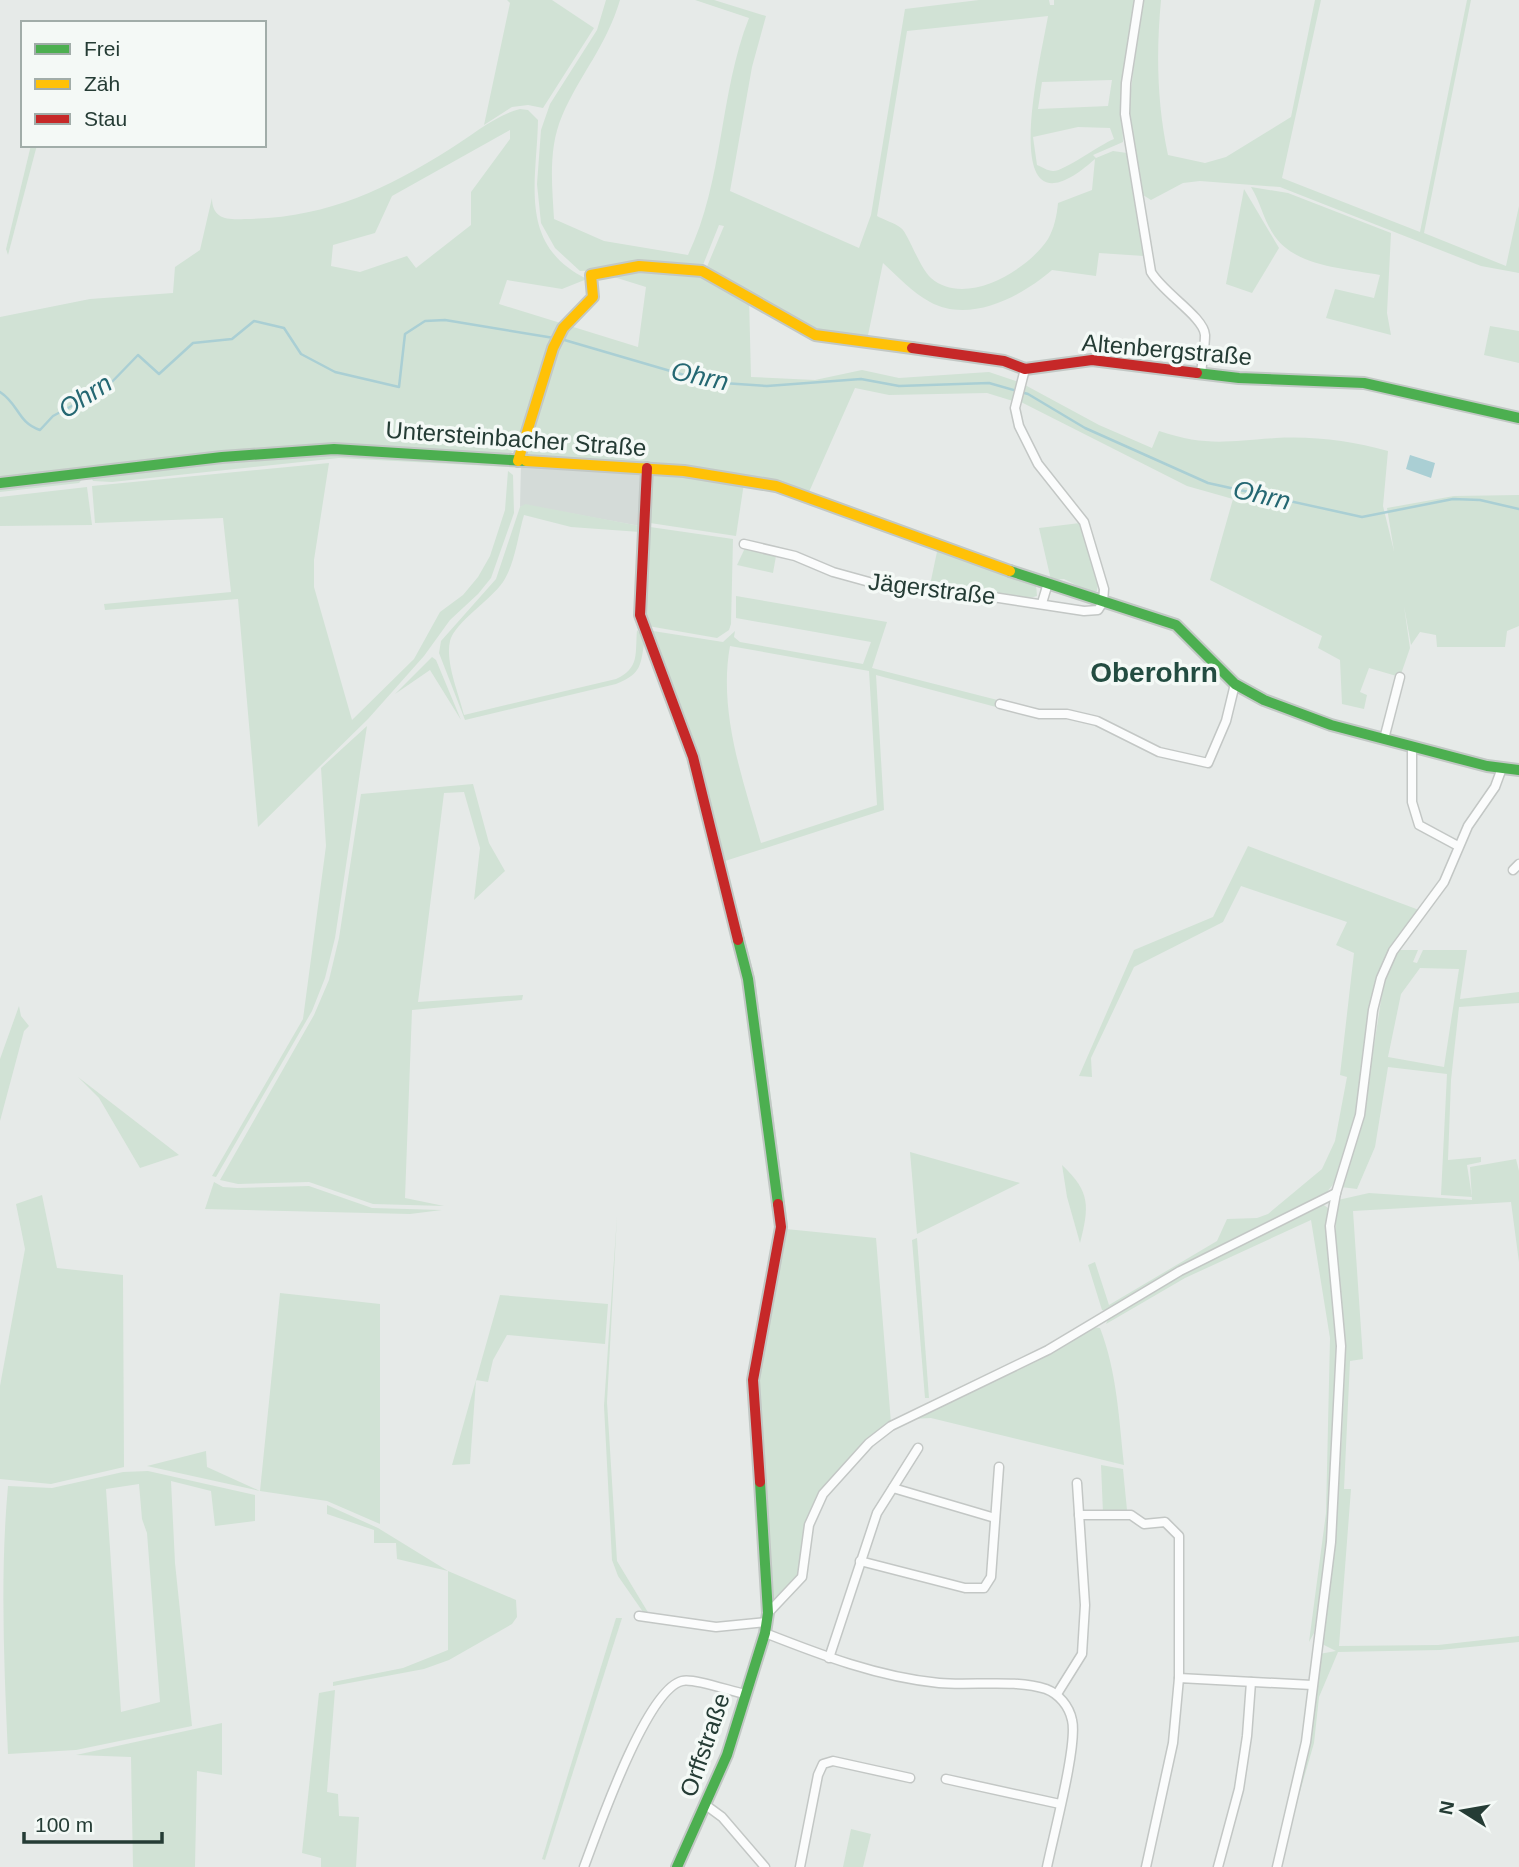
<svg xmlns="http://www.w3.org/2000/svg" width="1519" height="1867" font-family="Helvetica,sans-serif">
  <rect width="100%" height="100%" fill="#e6eae8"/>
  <!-- built -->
  <polygon fill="#d4dbd8" points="521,464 641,471 640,526 525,505 520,507"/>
  <!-- green -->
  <g fill="#d1e2d5" fill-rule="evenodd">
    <polygon points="507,0 552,0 594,28 543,108 528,105 512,107 484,125 510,3"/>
    <path d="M606,0H620C606,47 580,74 562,116C548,149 552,184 554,219L604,241L688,255C724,180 719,94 749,18L695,0H714L766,16L752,67L730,191L859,248L871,215L905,9L979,0H1049L1050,5H1054V0H1137L1122,113L1123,142L1093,155L1096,158L1113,151L1127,153L1144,256L1099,253L1096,276L1052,270C1022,296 970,324 930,302C912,292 898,277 883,263L867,340L815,333L706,269L724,226L719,225L703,265L698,267L580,271L555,248L541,223L537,184L541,130L550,104L597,30ZM1048,16C1041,58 993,250 1095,159L1092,190L1058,203C1057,215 1054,229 1048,239C1028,270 965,308 931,278C919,267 908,233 901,228C895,223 884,220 877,216L907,31ZM1112,80L1108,106L1038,109L1042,82ZM1078,127L1110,128L1114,139C1099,145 1063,172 1053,171C1048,171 1042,167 1037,165L1033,137Z"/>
    <path d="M1142,0H1161C1156,53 1157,103 1168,155L1205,163L1226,157L1291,117L1315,0H1321L1282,178L1420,232L1467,0H1471L1424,233L1506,266L1519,206V273L1481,266L1280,187L1200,181L1183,183L1151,200L1143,195L1128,114Z"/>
    <path d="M520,109L528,110L538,120C537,182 517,245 587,279L562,289L507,280L499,304L638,347L646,287L601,273L617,270L690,271L749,298L751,377L815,380L862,370L899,378L989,372L1019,382L1013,401L987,393L889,395L855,388L809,492L733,473L691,467L528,456L517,448L510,454L392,448L0,479V317L90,299L173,293L175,267L200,250L212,198C212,219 227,220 245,219C326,218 383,191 450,149C471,136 496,115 520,109ZM510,130V139L471,192V225L416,268L407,256L360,272L331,266L333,245L375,233L392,196Z"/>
    <polygon points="31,145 37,145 8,255 6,249"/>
    <path d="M1251,187L1288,193L1391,233L1387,313L1391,335L1326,318L1335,289L1374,298L1380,275C1344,268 1292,267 1272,232C1263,218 1260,201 1251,187Z"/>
    <polygon points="1244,189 1279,248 1252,293 1226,284"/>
    <polygon points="1490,326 1519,331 1519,363 1484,355"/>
    <path d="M1025,385L1099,425L1152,448L1159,431C1207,447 1228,441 1276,438C1315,436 1352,441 1388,451L1383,506L1394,551L1387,508L1454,496L1519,495V626L1507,631L1505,647H1437L1436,635L1420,632L1411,645L1404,606L1410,648L1400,677L1369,668L1360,692L1367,695L1364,709L1342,704L1340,660L1318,648L1322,636L1210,580L1233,499L1187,486L1021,402Z"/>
    <polygon points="330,453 509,463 509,467 339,458 112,482 93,481 91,477"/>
    <polygon points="329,463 314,560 314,587 352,720 414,659 440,612 463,595 478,577 490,556 505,510 508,471 513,475 514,513 491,578 478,594 450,620 424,656 368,719 258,827 238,599 105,610 104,604 231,592 223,518 95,523 92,486"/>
    <polygon points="655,473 744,483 736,536 650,523 647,520 651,475"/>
    <polygon points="83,478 79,483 0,492 0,487"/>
    <polygon points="87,487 92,525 0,526 0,497"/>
    <path d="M525,504L640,526V532L571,527L524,515C518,535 515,564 503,582C490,601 455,622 450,641C445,662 459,694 464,715L616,679C640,668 635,654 637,630L645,639C640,665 643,673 616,684L465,720L439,653L441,641L496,579L520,507Z"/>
    <polygon points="1080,523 1098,583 1097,591 1092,593 1064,579 1051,580 1039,528"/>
    <polygon points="650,527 733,539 731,624 729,630 717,638 648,626 642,614 646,535"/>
    <polygon points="938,547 1036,584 1037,596 1030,598 930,585"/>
    <polygon points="745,548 776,556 773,573 737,565"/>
    <path d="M736,596L887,622L872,668L1013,704L1011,711L876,675L884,810L725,861L755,978L788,1225L783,1222L750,978L722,862L725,861L649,636L653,631L723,642L735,631L734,637L740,642L863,664L871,642L736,618ZM730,646L869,671L877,805L761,843C743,780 718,712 730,646Z"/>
    <polygon points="432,657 436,660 461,720 430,670 395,694"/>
    <polygon points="367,726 335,938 325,978 312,1011 216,1177 212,1176 303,1019 326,846 321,768"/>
    <polygon points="473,784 489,843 505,871 474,900 480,848 464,792 444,793 418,1002 523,995 522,1000 412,1010 405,1198 444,1206 373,1204 309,1182 238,1184 220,1180 314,1015 329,980 339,938 361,794"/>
    <path d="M1248,846L1419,910C1407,929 1383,959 1378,979C1365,1031 1362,1156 1327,1192L1179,1269L1106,1311L1102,1310L1088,1265L1095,1262L1109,1305L1217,1241L1227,1219L1257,1218L1268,1214L1322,1169L1335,1141L1347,1077L1340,1075L1354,953L1336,945L1347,922L1241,886L1223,922L1134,967L1091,1058L1092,1077L1079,1076L1134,950L1213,917Z"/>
    <path d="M1398,950H1418L1413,962L1417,963L1423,950H1467L1460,999L1519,992V1003L1459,1007L1451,1080L1448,1160L1481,1157V1162L1467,1165L1472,1197L1441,1195L1447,1074L1388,1067L1375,1147L1357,1189L1341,1187L1363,1117L1384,981ZM1420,968L1459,969L1444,1067L1388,1057L1401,994Z"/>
    <polygon points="19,1006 21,1016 29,1026 24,1031 0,1121 0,1059"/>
    <polygon points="78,1077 179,1155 140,1168 99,1098"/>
    <polygon points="910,1152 1020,1183 917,1234"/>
    <path d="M1516,1159L1519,1171V1262L1511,1202L1353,1211L1363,1359L1350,1361L1344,1489H1351L1339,1646L1438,1645L1519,1636V1642L1440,1650L1338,1652L1319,1697L1314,1743L1299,1795L1319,1654L1336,1651L1320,1643C1334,1545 1344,1448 1345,1349C1345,1299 1330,1250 1338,1200L1369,1193L1472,1200L1470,1167Z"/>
    <path d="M1062,1165C1091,1192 1089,1207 1080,1243L1067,1197Z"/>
    <polygon points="214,1182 223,1187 237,1188 309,1186 372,1208 442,1210 410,1214 205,1209"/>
    <polygon points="42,1195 57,1268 123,1275 124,1467 51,1484 0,1479 0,1386 25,1249 16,1204"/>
    <polygon points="1321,1203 1328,1208 1337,1344 1327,1543 1314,1633 1309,1642 1326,1513 1330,1338 1311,1220 1185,1278 1106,1324 1109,1317 1183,1272"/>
    <polygon points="617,1216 607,1402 617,1561 649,1614 643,1612 618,1576 612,1560 604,1406"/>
    <polygon points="786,1229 876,1238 891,1423 869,1438 820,1493 806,1525 798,1575 772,1605 755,1399"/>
    <polygon points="917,1238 929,1398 925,1398 912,1240"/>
    <polygon points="280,1293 380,1304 380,1524 327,1501 260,1491 147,1466 206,1451 207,1467 260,1491"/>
    <polygon points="500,1295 608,1304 605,1344 507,1335 493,1360 488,1382 476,1380 470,1464 452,1465"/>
    <path d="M1092,1327L1100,1328C1117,1372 1119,1419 1124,1465L931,1418L911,1419Z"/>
    <polygon points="1101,1465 1123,1469 1127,1510 1103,1513"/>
    <path d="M148,1471L255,1495V1521L215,1526L211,1491L171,1481L175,1563L192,1726L76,1750L8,1754C4,1666 0,1573 8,1486L52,1488L123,1472ZM139,1484L142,1519L147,1533L160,1702L121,1712L106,1489Z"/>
    <polygon points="327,1505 378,1528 448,1571 516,1600 517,1617 512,1624 449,1660 424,1669 333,1686 333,1682 403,1668 448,1650 448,1571 397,1559 396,1543 374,1543 374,1530 327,1514"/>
    <polygon points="616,1618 622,1618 545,1860 542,1859"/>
    <polygon points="335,1690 327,1792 338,1794 339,1816 359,1817 356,1867 321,1867 321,1858 302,1853 319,1693"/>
    <polygon points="222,1723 222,1775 197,1771 195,1867 133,1867 131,1757 76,1755"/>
    <polygon points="851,1829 871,1834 863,1867 843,1867"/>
  </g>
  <!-- water -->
  <polygon fill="#aacfd4" points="1410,455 1435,463 1431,478 1406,469"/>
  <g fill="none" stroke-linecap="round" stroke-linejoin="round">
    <!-- stream -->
    <g stroke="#aacfd4" stroke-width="2.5">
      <polyline points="561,339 708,382 767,386 861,379 899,386 989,383 1028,394 1085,428 1208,483 1362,517 1453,499 1480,500 1519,509"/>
      <path d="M0,392C19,404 17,422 40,430L53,416L107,387L138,355L159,374L193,343L232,339L254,321L284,328L301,354L335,372L399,387L405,334L425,321L445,320L554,338"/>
    </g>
    <defs>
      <g id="street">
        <path d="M1139,0L1126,83L1125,114L1151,272C1163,293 1204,317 1205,335C1205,347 1202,362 1201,374"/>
        <polyline points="744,544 795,556 833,572 891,588 960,592 1084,611 1098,610 1103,602 1104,589 1084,522 1038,464 1019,426 1015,408 1025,369"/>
        <polyline points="1042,603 1048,583"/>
        <polyline points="1000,704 1039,714 1067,714 1097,721 1159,752 1208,763 1226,721 1235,684"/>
        <polyline points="1384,739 1400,677"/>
        <polyline points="1412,747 1412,802 1419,825 1458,846"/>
        <polyline points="1513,870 1519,864"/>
        <polyline points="893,1488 995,1518"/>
        <polyline points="1079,1515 1131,1515 1144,1524 1165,1522 1179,1536 1179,1678"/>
        <polyline points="860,1561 965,1588 984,1588 991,1577 999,1467"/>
        <polyline points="768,1613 802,1577 809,1525 823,1494 869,1443 891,1426 1048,1350 1180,1271 1336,1193"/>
        <polyline points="639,1616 716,1627 766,1622"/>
        <path d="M765,1633C821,1655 878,1677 939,1683C971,1686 1016,1679 1046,1689C1059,1694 1069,1706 1072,1720C1078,1744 1053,1837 1047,1867"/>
        <polyline points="829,1658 877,1513 918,1448"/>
        <polyline points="1057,1694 1082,1654 1085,1605 1077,1483"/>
        <polyline points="946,1779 1060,1804"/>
        <polyline points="707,1806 722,1817 765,1867"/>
        <path d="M584,1867C598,1830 646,1690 682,1681C694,1678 730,1691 745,1694"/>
        <polyline points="800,1867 818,1775 823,1764 833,1761 910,1778"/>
        <polyline points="1146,1867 1173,1743 1179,1678 1312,1685"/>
        <polyline points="1218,1867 1239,1789 1247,1736 1251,1682"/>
        <polyline points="1277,1867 1306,1742 1331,1542 1341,1346 1330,1226 1336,1193 1360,1115 1373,1010 1381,978 1393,951 1444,882 1468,826 1495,787 1502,768"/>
      </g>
      <g id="fast">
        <polyline points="1197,373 1239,378 1364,383 1519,418"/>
        <polyline points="0,483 222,457 334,449 526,461"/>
        <polyline points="1010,571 1176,625 1235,684 1264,700 1331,725 1487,766 1519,770"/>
        <polyline points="738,940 748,979 778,1204"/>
        <polyline points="677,1867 727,1755 765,1633 768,1613 760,1482"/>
      </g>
      <g id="slow">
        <polyline points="518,461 553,348 563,328 593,297 591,275 639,266 702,271 815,335 912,348"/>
        <polyline points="526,461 684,471 776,486 1010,571"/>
      </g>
      <g id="jam">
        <polyline points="912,348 1004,361 1025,369 1092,360 1197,373"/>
        <polyline points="647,468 640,615 693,757 738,940"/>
        <polyline points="760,1482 753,1380 781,1227 778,1204"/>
      </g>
    </defs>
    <!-- street casing -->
    <use href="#street" stroke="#c3c7c5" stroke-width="11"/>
    <!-- fast casing -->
    <use href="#fast" stroke="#c2c8c5" stroke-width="14"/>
    <!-- slow casing -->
    <use href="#slow" stroke="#c2c8c5" stroke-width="14"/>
    <!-- jam casing -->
    <use href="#jam" stroke="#c2c8c5" stroke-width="14"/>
    <!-- street -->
    <use href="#street" stroke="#fbfcfc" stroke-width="8"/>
    <!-- fast -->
    <use href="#fast" stroke="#4caf50" stroke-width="10"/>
    <!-- slow -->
    <use href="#slow" stroke="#ffc107" stroke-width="10"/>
    <!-- jam -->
    <use href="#jam" stroke="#c62828" stroke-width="10"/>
  </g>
  <g text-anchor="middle" stroke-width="7" stroke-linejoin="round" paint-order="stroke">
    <!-- street labels -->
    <g font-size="24" fill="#253c35" stroke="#f4f9f6">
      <text transform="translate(1167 350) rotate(5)" y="8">Altenbergstraße</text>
      <text transform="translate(516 439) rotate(4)" y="8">Untersteinbacher Straße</text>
      <text transform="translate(932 589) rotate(7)" y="8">Jägerstraße</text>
      <text transform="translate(705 1745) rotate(-71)" y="8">Orffstraße</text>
    </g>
    <!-- water labels -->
    <g font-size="26" font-style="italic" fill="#246772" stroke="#f4f9f6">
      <text transform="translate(700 376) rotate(12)" y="9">Ohrn</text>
      <text transform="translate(85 396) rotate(-33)" y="9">Ohrn</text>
      <text transform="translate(1262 495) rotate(13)" y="9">Ohrn</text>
    </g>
    <!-- quarter labels -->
    <g font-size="28" font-weight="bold" fill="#234c41" stroke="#f4f9f6">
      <text x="1154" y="682">Oberohrn</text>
    </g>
  </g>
  <!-- legend -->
  <rect x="21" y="21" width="245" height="126" fill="#f4f9f6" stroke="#a1ada9" stroke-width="2"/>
  <rect x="35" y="44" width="35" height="10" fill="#4caf50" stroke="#a1ada9" stroke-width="2"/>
  <text x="84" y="56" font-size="21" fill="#253c35">Frei</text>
  <rect x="35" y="79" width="35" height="10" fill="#ffc107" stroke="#a1ada9" stroke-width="2"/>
  <text x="84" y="91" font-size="21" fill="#253c35">Zäh</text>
  <rect x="35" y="114" width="35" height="10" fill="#c62828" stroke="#a1ada9" stroke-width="2"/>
  <text x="84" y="126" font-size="21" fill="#253c35">Stau</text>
  <!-- north arrow -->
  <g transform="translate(1463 1811) rotate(281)" stroke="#f4f9f6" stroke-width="5" paint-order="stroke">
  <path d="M0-5L12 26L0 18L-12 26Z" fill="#253c35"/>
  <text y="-10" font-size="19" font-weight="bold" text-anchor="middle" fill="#253c35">N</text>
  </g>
  <!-- scale -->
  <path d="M24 1832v10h138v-10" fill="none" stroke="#253c35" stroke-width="3.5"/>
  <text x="35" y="1832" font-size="21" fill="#253c35" stroke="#f4f9f6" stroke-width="5" paint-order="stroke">100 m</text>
</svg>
